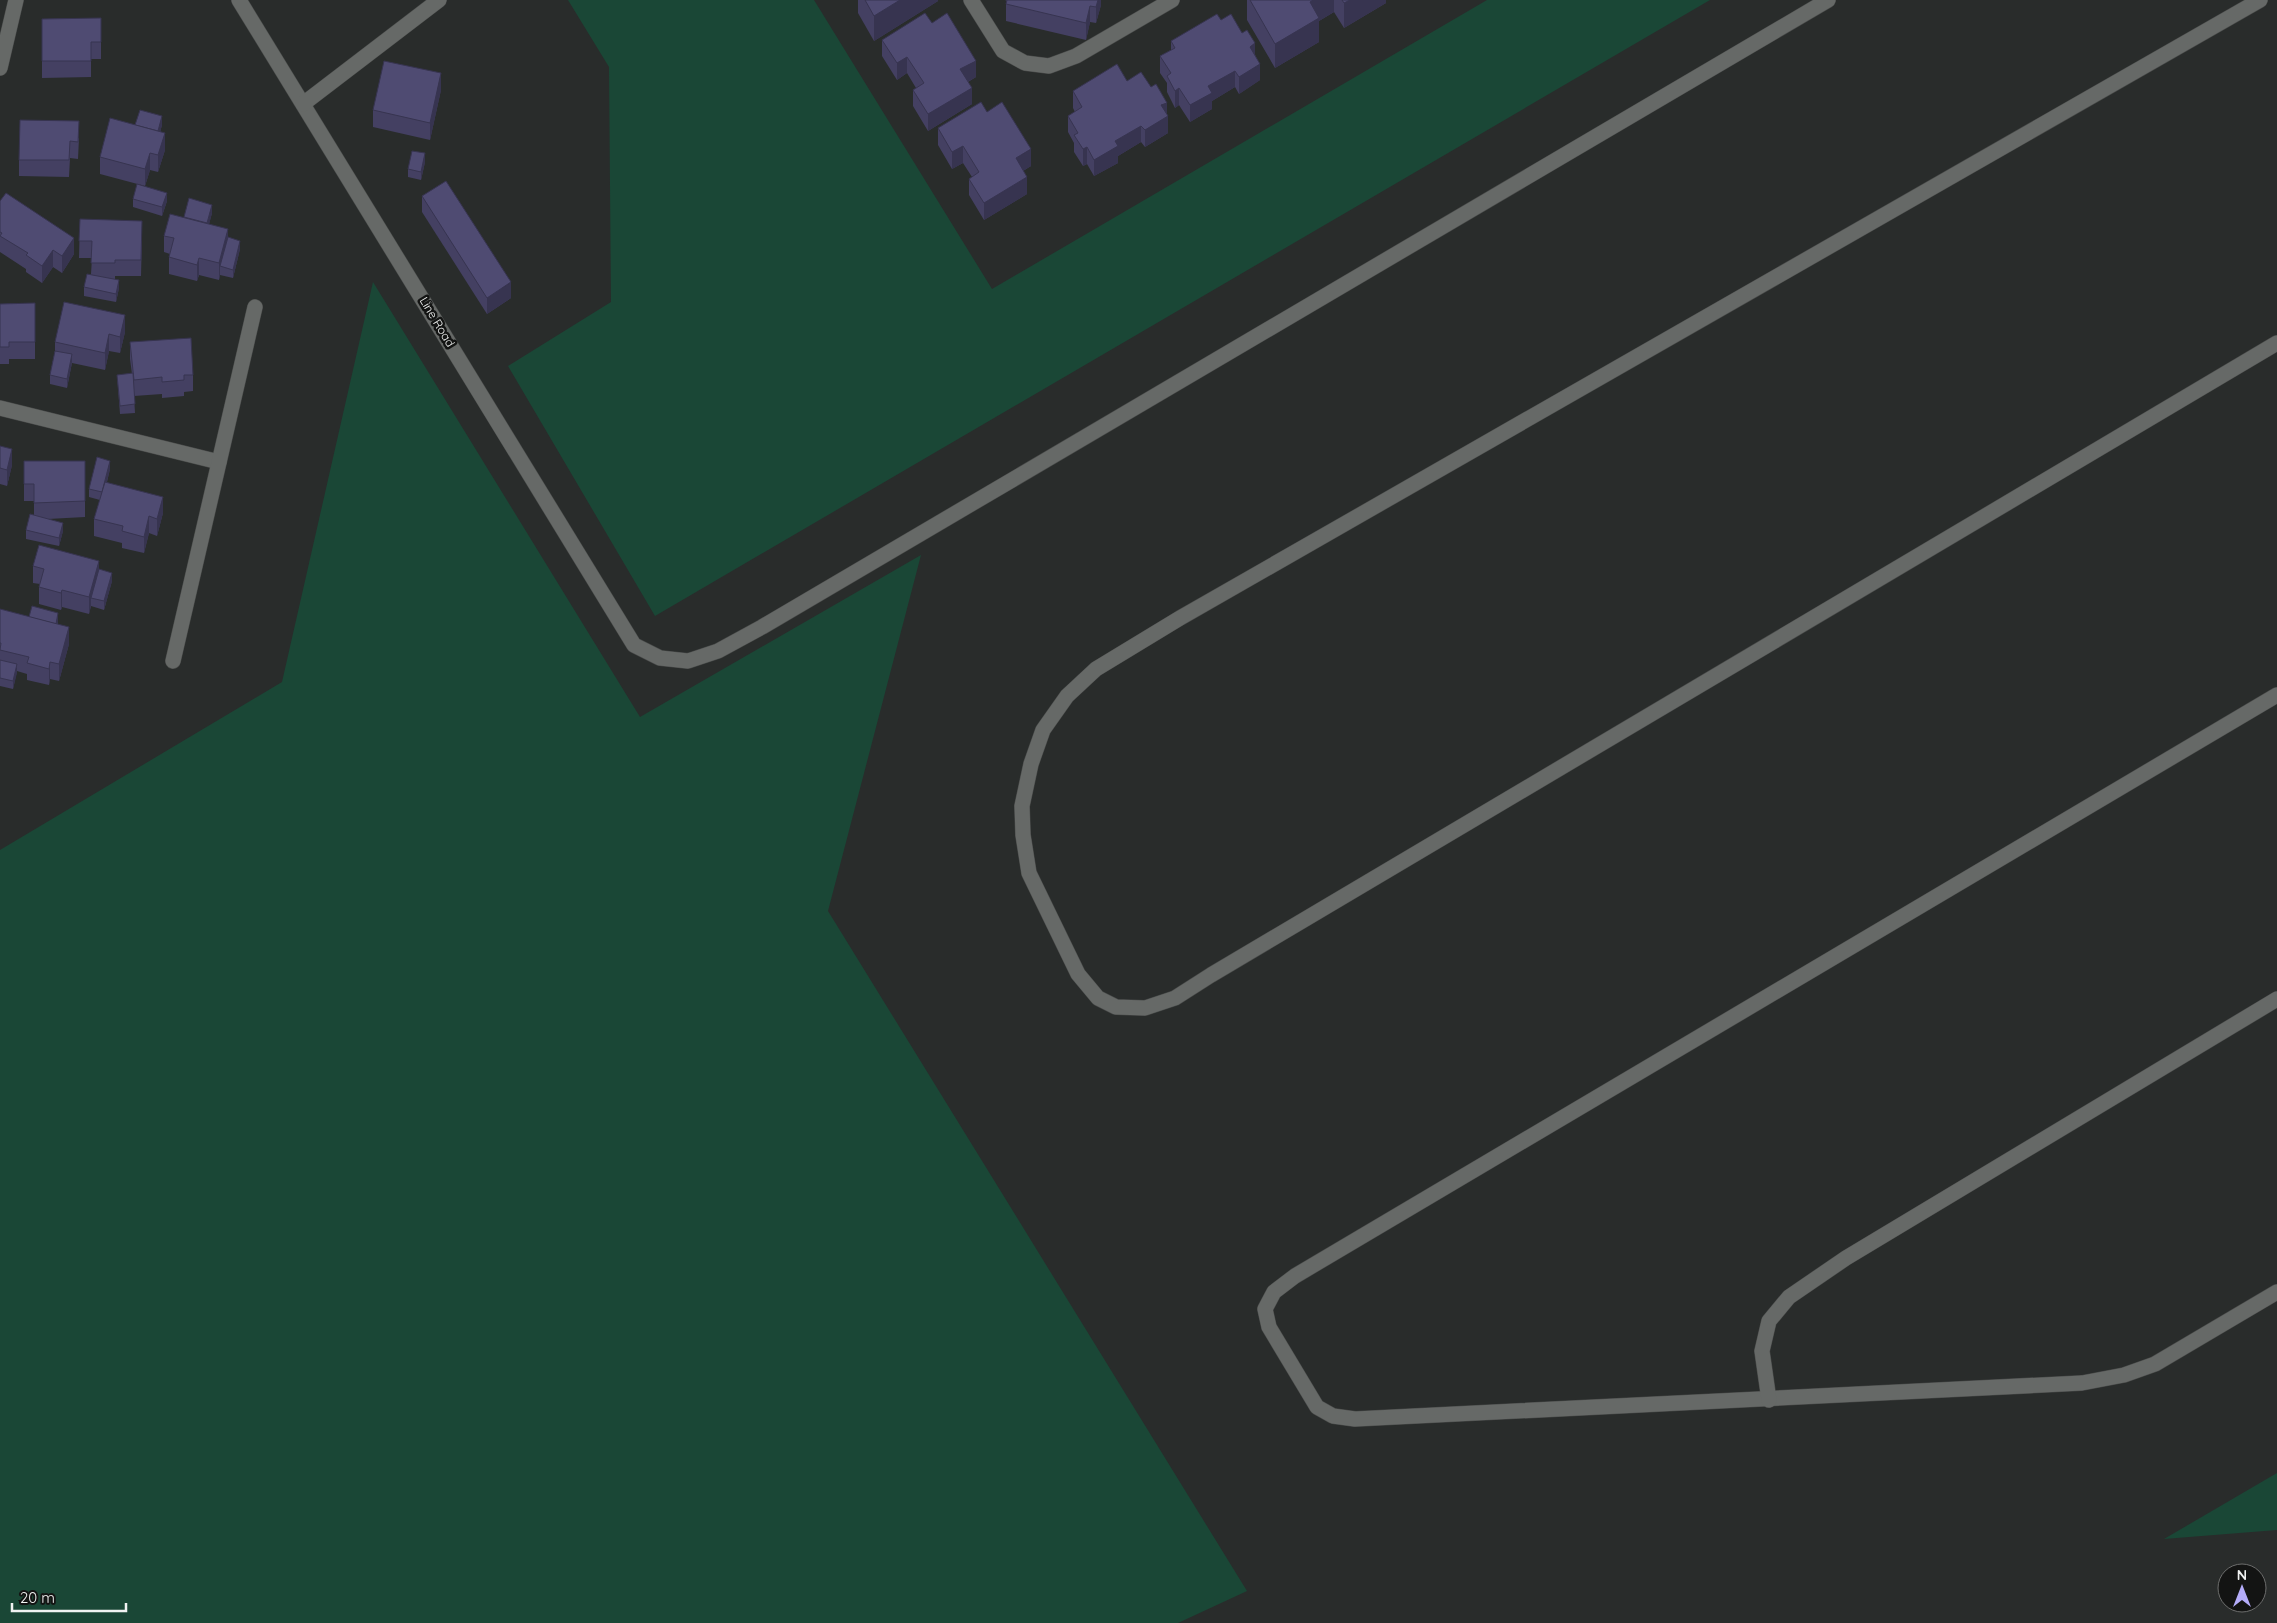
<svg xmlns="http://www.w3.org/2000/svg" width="2277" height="1623" font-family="Quicksand,sans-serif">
  <rect width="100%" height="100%" fill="#292c2b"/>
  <!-- green -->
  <g fill="#1a4736">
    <polygon points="568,0 814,0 992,289 1487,0 1710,0 655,616 508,366 611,302 609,67"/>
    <polygon points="373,282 640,717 921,555 828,911 1247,1591 1178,1623 0,1623 0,850 282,682"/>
    <polygon points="2277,1473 2277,1530 2164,1539"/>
  </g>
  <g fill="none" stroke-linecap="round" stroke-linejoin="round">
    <defs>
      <g id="street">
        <polyline points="239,0 634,645 660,658 688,661 718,651 762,627 1828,0"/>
        <polyline points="971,0 1003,51 1025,63 1049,66 1076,56 1172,0"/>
        <polyline points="2260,0 1180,618 1096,669 1067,696 1043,730 1031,764 1022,806 1023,835 1029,873 1078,974 1098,998 1116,1007 1145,1008 1175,998 1211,975 2277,343"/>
        <polyline points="0,68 16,0"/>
        <polyline points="303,104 439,0"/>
        <polyline points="0,408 219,462"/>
        <polyline points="173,661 255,307"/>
        <polyline points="2277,695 1295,1276 1274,1292 1265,1309 1269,1327 1317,1407 1333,1416 1355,1419 2082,1383 2124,1375 2155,1364 2277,1292"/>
        <polyline points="1769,1400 1762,1351 1769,1321 1789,1297 1846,1258 2277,999"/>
      </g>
    </defs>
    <!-- street casing -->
    <use href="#street" stroke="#484a49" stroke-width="16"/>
    <!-- street -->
    <use href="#street" stroke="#666967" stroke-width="15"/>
  </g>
  <!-- wall -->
  <g fill="#444062">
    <polygon points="858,0 938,0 938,1 874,41 858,13"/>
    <polygon points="1005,0 1101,0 1101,5 1096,23 1090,22 1086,40 1006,21 1006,4 1007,1"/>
    <polygon points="1247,0 1386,0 1386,3 1344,28 1334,12 1319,21 1319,42 1275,68 1247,20"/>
    <polygon points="101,18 101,59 91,59 91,77 42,78 42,19"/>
    <polygon points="1221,20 1255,54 1260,80 1239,94 1235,87 1212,101 1212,109 1190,122 1179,105 1175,108 1167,92 1167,83 1160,73 1160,56 1171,50 1171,41"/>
    <polygon points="932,23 976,77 968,82 972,104 928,131 913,106 913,90 916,88 907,73 897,80 882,56 882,40"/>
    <polygon points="1127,81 1167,113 1168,133 1145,147 1141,142 1118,156 1118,163 1094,176 1087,164 1083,166 1074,152 1074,143 1068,132 1068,116 1075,112 1073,108 1073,91"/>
    <polygon points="441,90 430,140 373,127 373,110"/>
    <polygon points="987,112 1031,166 1023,171 1027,194 984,220 969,195 969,179 972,177 963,163 952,169 938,145 938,128"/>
    <polygon points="135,125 162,125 160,132 165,150 158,172 150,170 145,186 100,174 100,157"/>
    <polygon points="79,138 78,159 70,158 69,177 19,176 19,160"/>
    <polygon points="425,162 421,180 408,177 408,169"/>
    <polygon points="422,196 511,298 487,314 422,212"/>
    <polygon points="133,199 167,201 162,216 133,207"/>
    <polygon points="0,201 74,254 62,273 53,267 42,283 26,272 26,269 0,252"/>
    <polygon points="212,213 209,224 228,237 240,249 233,278 220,275 219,280 199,275 197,281 169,274 169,257 170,254 164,252 164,236 184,217"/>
    <polygon points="80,219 142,238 141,276 115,276 115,279 119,288 116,302 84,296 84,287 91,274 92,258 79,258"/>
    <polygon points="35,303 35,359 9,359 9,364 0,364 0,304"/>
    <polygon points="125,332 120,353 109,351 105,370 72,363 67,388 50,384 50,375 55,351 55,342"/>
    <polygon points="130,342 193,375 193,391 184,392 184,396 162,398 162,394 134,396 135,413 120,414 117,375 132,374 130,359"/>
    <polygon points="0,446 12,465 7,486 0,484"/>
    <polygon points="24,461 85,461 85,517 48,519 63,531 59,546 26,539 26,530 34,516 34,501 24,501"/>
    <polygon points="110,469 107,482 163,513 157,536 149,533 144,553 122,548 122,543 94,536 94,519 100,500 89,497 89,489"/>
    <polygon points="33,566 99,569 112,581 104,610 91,606 89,614 62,607 61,610 39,604 39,587 40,584 33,583"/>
    <polygon points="0,609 29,617 58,622 58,624 69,644 59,681 50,679 49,685 27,680 27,674 17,671 13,689 0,686"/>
  </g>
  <!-- shaded-wall -->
  <g fill="#373450">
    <polygon points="900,0 938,0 938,1 874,41 874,16"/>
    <polygon points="1098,0 1101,0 1101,5 1096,23 1096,7"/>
    <polygon points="1313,0 1334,0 1334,12 1319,21 1319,42 1275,68 1275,44 1310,2"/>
    <polygon points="1350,0 1386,0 1386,3 1344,28 1344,3"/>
    <polygon points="1090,6 1090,22 1086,40 1086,23"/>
    <polygon points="1255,43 1255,60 1250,47"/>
    <polygon points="907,57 907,73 897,80 897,63"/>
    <polygon points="976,61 976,77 960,86 960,69"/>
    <polygon points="1260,64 1260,80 1239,94 1239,77"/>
    <polygon points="1235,71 1235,87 1212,101 1212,109 1190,122 1190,105 1208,86"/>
    <polygon points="441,73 441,90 430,140 430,123"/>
    <polygon points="972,88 972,104 928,131 928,114"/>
    <polygon points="1179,88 1179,105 1175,108 1175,91"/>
    <polygon points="1167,103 1167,117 1168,116 1168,133 1145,147 1145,130 1161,105"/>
    <polygon points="162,116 162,125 156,147 156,139"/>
    <polygon points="1141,126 1141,142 1118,156 1118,163 1094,176 1094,160 1115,141"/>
    <polygon points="165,133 165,150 158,172 158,155"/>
    <polygon points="963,146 963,163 952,169 952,152"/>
    <polygon points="1087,147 1087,164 1083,166 1083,149"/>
    <polygon points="1031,149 1031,166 1016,175 1016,158"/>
    <polygon points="150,153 150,170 145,186 145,169"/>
    <polygon points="425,153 425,162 421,180 421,172"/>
    <polygon points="1027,177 1027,194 984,220 984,203"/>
    <polygon points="167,193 167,201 162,216 162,207"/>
    <polygon points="212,205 212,213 205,240 205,231"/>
    <polygon points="228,229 228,245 220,266 220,275 219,280 219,263"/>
    <polygon points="74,238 74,254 62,273 62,256"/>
    <polygon points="240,241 240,249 233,278 233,270"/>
    <polygon points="53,250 53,267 42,283 42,266"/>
    <polygon points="199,258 199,275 197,281 197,265"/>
    <polygon points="119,280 119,288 116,302 116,294"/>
    <polygon points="511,282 511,298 487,314 487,298"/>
    <polygon points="125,315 125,332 120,353 120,337"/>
    <polygon points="109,334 109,351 105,370 105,353"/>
    <polygon points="72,354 72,362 67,388 67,379"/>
    <polygon points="12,449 12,465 7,486 7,470"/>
    <polygon points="110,461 110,469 102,501 102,492"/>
    <polygon points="163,497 163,513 157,536 157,519"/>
    <polygon points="149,516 149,533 144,553 144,537"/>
    <polygon points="63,523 63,531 59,546 59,538"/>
    <polygon points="99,561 99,578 91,598 91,606 89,614 89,597"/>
    <polygon points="112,573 112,581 104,610 104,601"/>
    <polygon points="62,590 62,607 61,610 61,593"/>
    <polygon points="58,613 58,622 54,640 54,631"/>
    <polygon points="69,627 69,644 59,681 59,664"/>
    <polygon points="50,662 50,679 49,685 49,669"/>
    <polygon points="17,664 17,673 13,689 13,681"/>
  </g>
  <!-- building -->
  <g fill="#4f4b72" stroke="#373450">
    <polygon points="865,0 900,0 874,16"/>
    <polygon points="1007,0 1098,0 1096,7 1090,6 1086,23 1006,4"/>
    <polygon points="1250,0 1313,0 1310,2 1319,18 1275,44"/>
    <polygon points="1342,0 1350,0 1344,3"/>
    <polygon points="925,13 932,23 947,13 976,61 960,69 972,88 928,114 913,90 924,83 907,57 897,63 882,40"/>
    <polygon points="1217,14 1221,20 1231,14 1242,33 1247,30 1255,43 1250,47 1260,64 1239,77 1235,71 1208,86 1212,93 1190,105 1179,88 1175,91 1167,76 1171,73 1160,56 1175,48 1171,41"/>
    <polygon points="101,18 101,42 91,42 91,61 42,61 42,19"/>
    <polygon points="384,61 441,73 430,123 373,110"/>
    <polygon points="1117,64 1127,81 1141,72 1151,87 1156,84 1167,103 1161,105 1168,116 1145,130 1141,126 1115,141 1118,146 1094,160 1087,147 1083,149 1074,135 1078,133 1068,116 1082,107 1073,91"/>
    <polygon points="981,102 987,112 1002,102 1031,149 1016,158 1027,177 984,203 969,179 979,172 963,146 952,152 938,128"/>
    <polygon points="140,110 162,116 158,131 135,125"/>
    <polygon points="110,118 165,133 158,155 150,153 145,169 100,157"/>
    <polygon points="20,120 79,121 78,142 70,141 69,160 19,160"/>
    <polygon points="412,151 425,153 421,172 408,169"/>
    <polygon points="446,181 511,282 487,298 422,196"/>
    <polygon points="137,184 167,193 162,207 133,199"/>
    <polygon points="6,193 74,238 62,256 53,250 42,266 26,255 28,253 0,236 2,233 0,232 0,201"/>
    <polygon points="189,198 212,205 207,223 184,217"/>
    <polygon points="170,214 228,229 219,263 199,258 197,265 169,257 174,238 164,236"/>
    <polygon points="80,219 142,221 141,260 115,260 115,263 91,263 92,241 79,241"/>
    <polygon points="228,237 240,241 233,270 220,266"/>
    <polygon points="87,274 119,280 116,294 84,287"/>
    <polygon points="64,302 125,315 120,337 109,334 105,353 55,342"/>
    <polygon points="35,303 35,342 9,342 9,347 0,347 0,304"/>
    <polygon points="191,338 193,375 184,375 184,380 162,382 162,377 134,380 130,342"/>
    <polygon points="55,351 72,354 67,379 50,375"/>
    <polygon points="133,373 135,404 120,406 117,375"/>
    <polygon points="0,446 12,449 7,470 0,468"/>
    <polygon points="97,457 110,461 102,492 89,489"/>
    <polygon points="24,461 85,461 85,501 34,503 34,484 24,484"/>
    <polygon points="105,482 163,497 157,519 149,516 144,537 122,531 123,526 94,519"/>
    <polygon points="30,514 63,523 59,538 26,530"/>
    <polygon points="39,545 99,561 89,597 62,590 61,593 39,587 44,569 33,566"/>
    <polygon points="99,569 112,573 104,601 91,598"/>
    <polygon points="32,606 58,613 56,624 29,617"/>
    <polygon points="0,609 69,627 59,664 50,662 49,669 27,663 29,657 0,650 1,643 0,643"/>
    <polygon points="0,660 17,664 13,681 0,678"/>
  </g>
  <g text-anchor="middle" stroke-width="5" stroke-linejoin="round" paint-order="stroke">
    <!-- street labels -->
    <g font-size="12" fill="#f1f3f2" stroke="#131413">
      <text transform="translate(437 322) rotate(59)" y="4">Line Road</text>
    </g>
  </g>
  <!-- north arrow -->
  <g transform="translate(2242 1588)"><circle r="24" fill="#131413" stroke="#6c6d6c"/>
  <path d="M0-4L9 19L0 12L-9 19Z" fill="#b4acf9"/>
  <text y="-8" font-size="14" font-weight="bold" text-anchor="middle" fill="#f1f3f2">N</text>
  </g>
  <!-- scale -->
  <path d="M12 1603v8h114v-8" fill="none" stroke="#f1f3f2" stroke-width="2.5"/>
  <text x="20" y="1603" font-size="15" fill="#f1f3f2" stroke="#131413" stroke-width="4" paint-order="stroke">20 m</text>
</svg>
